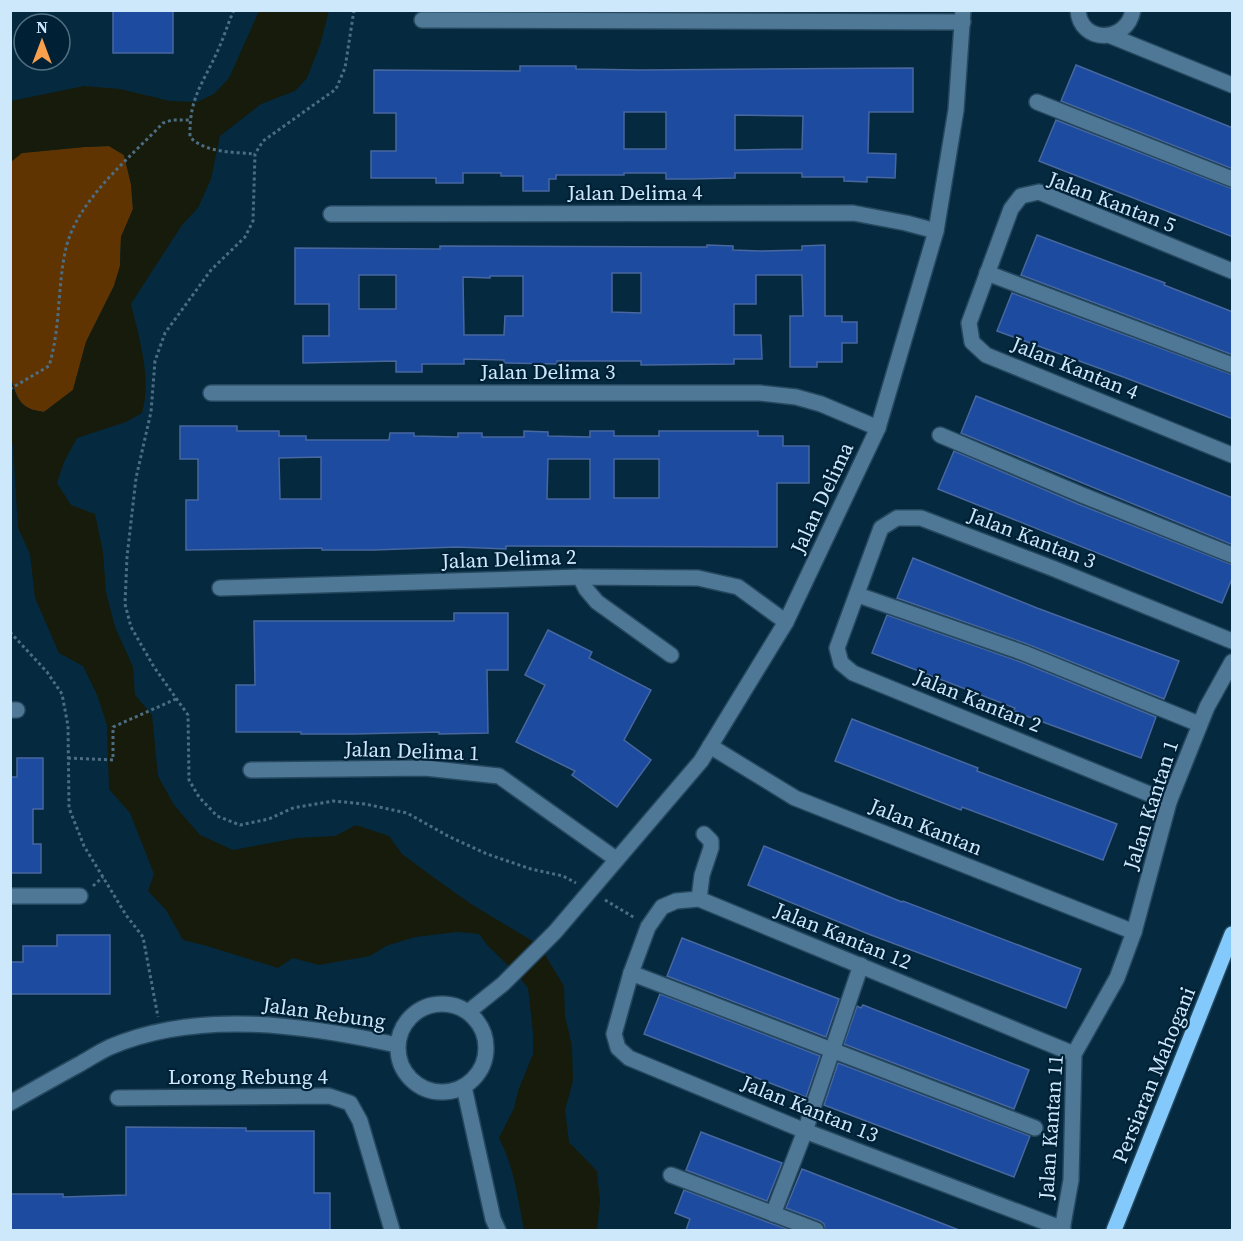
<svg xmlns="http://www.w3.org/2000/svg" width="1243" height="1241" font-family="'Source Serif 4',serif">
  <rect width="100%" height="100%" fill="#052a40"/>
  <!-- green -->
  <path fill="#603401" d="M109,146L124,155L131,184L133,209L121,237L120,266L114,286L86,342L73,390L44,412C20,409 18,400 11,378L10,162L21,153L84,147Z"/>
  <!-- water -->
  <path fill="#161b0b" d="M259,11H329L320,45L307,78L295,91L261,104L220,136L211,179L198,208L182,225L131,304C139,338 152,378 142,413L126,422L77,438L64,462L57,483L71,505L95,514L103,552L106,592L115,627L133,667L135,695L152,715L158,776L174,805L200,835L233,850L297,838L335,836L356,825L389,836L402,854L433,877L471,904L539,945L564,986L565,1016L572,1046L573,1081L565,1110L569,1142L597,1171L600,1201L597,1230H524C518,1199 514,1167 499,1138L514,1108L518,1091L533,1054V1033L528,988L517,974L488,946L479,934L457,932L415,937L386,946L370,956L319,965L293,958L278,968L207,946L183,940L166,910L148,891L154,874L130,813L109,789L107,725L97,695L83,666L59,653L35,598L30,554L18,528L13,446L10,435V379C18,400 20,409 44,412L73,390L86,342L114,286L120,266L121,237L133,209L131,184L124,155L109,146L84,147L22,153L11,162V101L84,86L120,89L170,101L197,102L214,94L229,78Z"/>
  <!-- building -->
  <g fill="#1c4ba0" stroke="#47679e" stroke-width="1.5" fill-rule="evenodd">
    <rect x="113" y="10" width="60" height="43"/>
    <polygon points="1076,65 1233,128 1233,169 1061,101"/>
    <path d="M520,66H576V69L641,70L913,68V112H869L868,153L896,154L895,178L867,177V182L844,181V177H802V173H735V178L691,179H666V173H624V175H556V179H549V191H523V176H501V173H463V183H436V178H371V151H396V113H374V70L520,71ZM624,112H666V149H624ZM735,115L803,116L802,149L735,150Z"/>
    <polygon points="1056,120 1233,189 1233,237 1039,161"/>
    <polygon points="1037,235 1165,283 1164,285 1233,312 1233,355 1021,275"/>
    <path d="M707,245L733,246V250L760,251L802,250V246L825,245V316H842V322H857V343H842V362H817V367H790V316H803L802,275H756V304H734V335H761L762,359H734V364L641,365V361H557V364L504,363V360L464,359V364H422V372H396V361L303,363V336H329V304H295V248L440,249V246L707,247ZM612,273H641V313L612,312ZM359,275H396V309H359ZM490,276H523V316H505L504,335H464L463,277L490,278Z"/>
    <polygon points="1012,293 1233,375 1233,419 1126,378 997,331"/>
    <polygon points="976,396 1233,498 1233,545 961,433"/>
    <path d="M180,426H237V431H279V436H306V440H389L390,433H414V436L458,437V433H482V437H524V431L548,432V436L590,437V431H614V436H659V431H758V436H783V446H809V483H777V547L506,546V549L457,547L374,550H322V548L186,550V500H198V459H180ZM321,457V499H280L279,458ZM548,459H590V499H547ZM614,459H659V498H614Z"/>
    <polygon points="954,451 1078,504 1233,565 1233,576 1222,603 938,489"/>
    <polygon points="913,558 1037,608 1179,661 1164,699 1027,644 897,598"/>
    <polygon points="454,613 508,613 508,670 487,670 488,733 439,734 439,732 353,734 301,734 301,732 236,732 236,685 255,685 254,621 454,621"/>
    <polygon points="887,615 1021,662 1156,717 1141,758 1013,711 1015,708 872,653"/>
    <polygon points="548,630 592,652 589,658 651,690 624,740 651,760 617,807 572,775 575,771 516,742 545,685 525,675"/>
    <polygon points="852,719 978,768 977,771 1117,824 1103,860 962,807 961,810 835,761"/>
    <polygon points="17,758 43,758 43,809 33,809 33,844 41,844 41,873 10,873 10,777 17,777"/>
    <polygon points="764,846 902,902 903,901 1081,969 1066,1008 871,935 748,885"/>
    <polygon points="57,935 110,935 110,994 10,994 10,962 23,962 23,946 57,946"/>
    <polygon points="682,938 839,999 826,1037 667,976"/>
    <polygon points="660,994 820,1056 806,1097 644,1034"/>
    <polygon points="863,1005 1029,1070 1014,1109 844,1044 857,1006 861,1008"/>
    <polygon points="838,1063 1030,1136 1014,1177 824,1105"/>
    <polygon points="126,1127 246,1128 246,1131 314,1131 314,1193 330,1193 330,1230 10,1230 10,1194 63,1194 63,1197 126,1195"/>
    <polygon points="701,1132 782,1163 767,1201 686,1170"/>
    <polygon points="802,1169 959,1230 825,1230 824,1224 820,1221 786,1208"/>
    <polygon points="684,1190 770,1223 790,1230 686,1230 690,1219 675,1213"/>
  </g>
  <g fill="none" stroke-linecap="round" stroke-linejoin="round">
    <defs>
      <g id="minor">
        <path d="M1078,10C1080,44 1127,44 1133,10"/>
        <polyline points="422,20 963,22"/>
        <polyline points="1111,36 1232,85"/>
        <polyline points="1037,102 1232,179"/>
        <polyline points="331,214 853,213 906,223 936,231"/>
        <polyline points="1232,271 1039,192 1021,196 1011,209 969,323 972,342 986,355 1232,455"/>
        <polyline points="987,273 1232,365"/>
        <polyline points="211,393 760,393 796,397 821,404 878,428"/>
        <polyline points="940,435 1082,495 1232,555"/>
        <polyline points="580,577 586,589 597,602 671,655"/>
        <polyline points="220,588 580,577 698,578 738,587 786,622"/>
        <polyline points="858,595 1024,653 1199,724"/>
        <polyline points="10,710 17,710"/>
        <polyline points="710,746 795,798 1134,932"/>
        <polyline points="251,770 425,768 499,776 616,859"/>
        <polyline points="1169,802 853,673 841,663 837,648 881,528 897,518 921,518 1052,568 1232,641"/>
        <polyline points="10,896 80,896"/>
        <polyline points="699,899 702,875 711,848 711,841 704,834"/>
        <polyline points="631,973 1035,1128"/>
        <circle cx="442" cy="1048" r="44"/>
        <polyline points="468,1012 503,984 555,932 701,761 786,622 878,428 936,231 956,110 963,10"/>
        <polyline points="464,1087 493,1219 498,1230"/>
        <polyline points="118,1098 329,1096 350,1103 360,1121 392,1230"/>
        <path d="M10,1103C33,1090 56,1077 78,1065C89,1059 99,1052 110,1047C199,1009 305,1025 397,1045"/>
        <polyline points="671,1175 816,1230"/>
        <polyline points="773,1214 805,1131 861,965"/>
        <polyline points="1063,1229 805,1131 629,1058 618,1048 614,1034 631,973 648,927 662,907 676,901 699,899 1074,1054"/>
        <polyline points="1062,1230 1071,1180 1074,1054 1117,978 1134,932 1169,802 1207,707 1232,662"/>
      </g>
      <polyline id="major" points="1114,1230 1232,934"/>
    </defs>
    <!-- minor casing -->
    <use href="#minor" stroke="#25485e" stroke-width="18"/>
    <!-- major casing -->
    <use href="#major" stroke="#25485e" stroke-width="18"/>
    <!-- path -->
    <g stroke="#4c6d82" stroke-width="3" stroke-dasharray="3 3" stroke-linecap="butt">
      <path d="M234,10C228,23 224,37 218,50C203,84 189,97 190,137C205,153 234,152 255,154"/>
      <polyline points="354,10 345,68 336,89 263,141 255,154 253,221 245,237 211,270 165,333 155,361 151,412 136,478 127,557 125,604 131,627 154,667 188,715 189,780 199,797 217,816 240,825 269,819 293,808 333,801 365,804 407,813 448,836 487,854 531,869 563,876 576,883"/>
      <path d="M10,389L49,366C61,327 57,287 66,248C78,199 129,159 163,123L172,120H189"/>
      <polyline points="10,632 47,672 62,694 68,726 69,808 84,846 126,915 143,937 158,1017"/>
      <polyline points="68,758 113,760 113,727 176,699"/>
      <polyline points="93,886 103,877"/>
      <polyline points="605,900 635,918"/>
    </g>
    <!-- minor -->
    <use href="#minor" stroke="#4f7897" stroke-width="15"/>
    <!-- major -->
    <use href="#major" stroke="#84c9fb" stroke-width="15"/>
  </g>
  <g text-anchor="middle" stroke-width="4.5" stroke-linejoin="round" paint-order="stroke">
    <!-- street labels -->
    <g font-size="21" fill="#cde7fb" stroke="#002035">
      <text x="635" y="200">Jalan Delima 4</text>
      <text transform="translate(1112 202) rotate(21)" y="7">Jalan Kantan 5</text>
      <text transform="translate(1075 368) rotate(22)" y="7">Jalan Kantan 4</text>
      <text x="548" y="379">Jalan Delima 3</text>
      <text transform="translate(822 498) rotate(-65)" y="7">Jalan Delima</text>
      <text transform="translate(1032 538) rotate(21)" y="7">Jalan Kantan 3</text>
      <text transform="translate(509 559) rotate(-2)" y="7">Jalan Delima 2</text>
      <text transform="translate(978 701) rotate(22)" y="7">Jalan Kantan 2</text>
      <text transform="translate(412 751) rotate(2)" y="7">Jalan Delima 1</text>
      <text transform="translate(1151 805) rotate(-72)" y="7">Jalan Kantan 1</text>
      <text transform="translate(926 827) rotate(22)" y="7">Jalan Kantan</text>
      <text transform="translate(843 936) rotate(22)" y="7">Jalan Kantan 12</text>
      <text transform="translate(324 1013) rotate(8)" y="7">Jalan Rebung</text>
      <text transform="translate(1154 1075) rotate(-68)" y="7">Persiaran Mahogani</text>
      <text x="248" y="1084">Lorong Rebung 4</text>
      <text transform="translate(810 1109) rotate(22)" y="7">Jalan Kantan 13</text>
      <text transform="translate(1051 1127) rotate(-86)" y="7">Jalan Kantan 11</text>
    </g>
  </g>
  <!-- border -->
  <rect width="1243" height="1241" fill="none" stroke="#cde7fb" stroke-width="24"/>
  <!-- north arrow -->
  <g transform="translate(42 42)"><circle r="28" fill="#002035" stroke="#527084" stroke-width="1.5"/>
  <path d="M0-4.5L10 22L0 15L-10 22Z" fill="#f9a04c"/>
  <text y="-9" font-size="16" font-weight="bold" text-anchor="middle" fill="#cde7fb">N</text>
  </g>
</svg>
